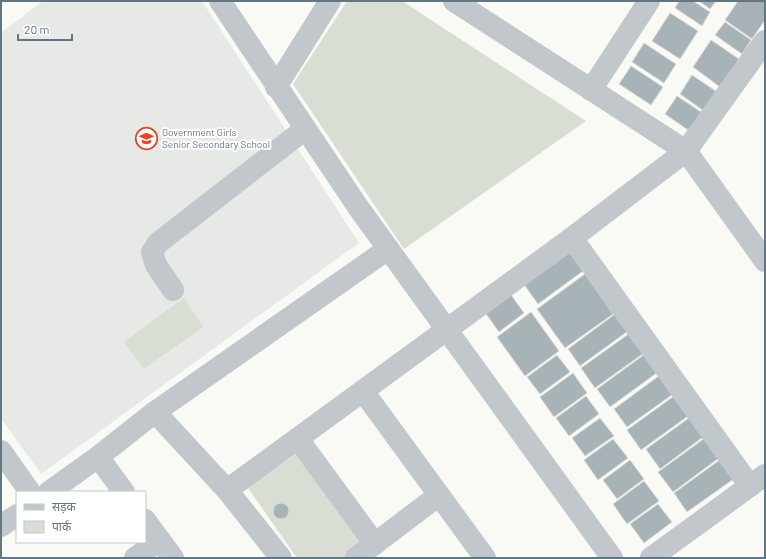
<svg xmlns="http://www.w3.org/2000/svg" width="766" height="559" font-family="Barlow,'Noto Sans Devanagari',sans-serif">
  <rect width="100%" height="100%" fill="#f9f9f6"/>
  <!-- built -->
  <polygon fill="#e7e9e7" points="43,1 202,1 359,243 41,474 1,418 1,33"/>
  <!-- green -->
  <g fill="#d9ded5">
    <polygon points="347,1 402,1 586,121 404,249 293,84"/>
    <polygon points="184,298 203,327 144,369 124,342"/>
    <polygon points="300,451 365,545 346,558 297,558 248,488"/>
  </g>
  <!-- building -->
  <g fill="#a8b3b8" stroke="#dbdad8">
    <polygon points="679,1 693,1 710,12 702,26 675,8"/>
    <polygon points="699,1 716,1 710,9"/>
    <polygon points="738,1 765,1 765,20 752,39 725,20"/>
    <polygon points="670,13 698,31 680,59 652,41"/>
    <polygon points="725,22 751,40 742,54 715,35"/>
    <polygon points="711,40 739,59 720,87 693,67"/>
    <polygon points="644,43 676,64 664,83 632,62"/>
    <polygon points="631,66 663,87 651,105 619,84"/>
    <polygon points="692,75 717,92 704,111 680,94"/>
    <polygon points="677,96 704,114 691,132 665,114"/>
    <polygon points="568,250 583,271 538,304 523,283"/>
    <polygon points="585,274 613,314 565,348 537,309"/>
    <polygon points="509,292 524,313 499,332 484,311"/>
    <polygon points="531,312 559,351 525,376 497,337"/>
    <polygon points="615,314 628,331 580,366 568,349"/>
    <polygon points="630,333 644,353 595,388 581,368"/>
    <polygon points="645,354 658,372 610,407 597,389"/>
    <polygon points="557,355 570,372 540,394 527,377"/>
    <polygon points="573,373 587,393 554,417 540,397"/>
    <polygon points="660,375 673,394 627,427 614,409"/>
    <polygon points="586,396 599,414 569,436 556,418"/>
    <polygon points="674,396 688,416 641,450 627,430"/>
    <polygon points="600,418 614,436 585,456 572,438"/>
    <polygon points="689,418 703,437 660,469 646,449"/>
    <polygon points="705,438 719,458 673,492 658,472"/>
    <polygon points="613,439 628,458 598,480 584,460"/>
    <polygon points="721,459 735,478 687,512 674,493"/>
    <polygon points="630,460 644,479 617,499 603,480"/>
    <polygon points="644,481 659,501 627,524 613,504"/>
    <circle cx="281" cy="511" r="8"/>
    <polygon points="658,504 672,522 644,543 630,524"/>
  </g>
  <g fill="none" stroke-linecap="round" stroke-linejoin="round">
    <!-- minor -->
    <g stroke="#c1c7ca" stroke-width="22">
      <polyline points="220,1 358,207 612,558"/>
      <polyline points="454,1 686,151 765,261"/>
      <polyline points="276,87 330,1"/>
      <polyline points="591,90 649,1"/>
      <polyline points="572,238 750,486"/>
      <polyline points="173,290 156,265 152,252 158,243 305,129"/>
      <polyline points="363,391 485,558"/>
      <polyline points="155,412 227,490 281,558"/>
      <polyline points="298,439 375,544"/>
      <polyline points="1,451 30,492"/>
      <polyline points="98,457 124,492"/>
      <polyline points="227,490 572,238 686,151 765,41"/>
      <polyline points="49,492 98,457 155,412 388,249"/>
      <polyline points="145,520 173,558"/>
      <polyline points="1,526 17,515"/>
      <polyline points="135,558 160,540"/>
      <polyline points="356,558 439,495"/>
      <polyline points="651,558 765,475"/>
    </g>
  </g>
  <!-- icons -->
  <defs>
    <symbol id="school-ring" viewBox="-11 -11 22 22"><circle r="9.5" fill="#fff" stroke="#eb4324" stroke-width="1.5"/><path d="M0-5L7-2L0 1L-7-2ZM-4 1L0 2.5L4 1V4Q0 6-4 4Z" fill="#eb4324"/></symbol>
  </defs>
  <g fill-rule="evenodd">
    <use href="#school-ring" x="134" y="126" width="25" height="25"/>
  </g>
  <g text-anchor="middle" stroke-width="4" stroke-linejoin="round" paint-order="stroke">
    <!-- poi labels -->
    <g font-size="10" fill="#627783" stroke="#fff" text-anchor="start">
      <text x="162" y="136">Government Girls<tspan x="162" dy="12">Senior Secondary School</tspan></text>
    </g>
  </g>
  <!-- border -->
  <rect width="766" height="559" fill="none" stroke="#627783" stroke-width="4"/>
  <!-- legend -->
  <rect x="16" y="491" width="130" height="52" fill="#ffffff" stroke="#c0c9cd"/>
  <rect x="24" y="504" width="20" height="6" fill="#c1c7ca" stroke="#c0c9cd"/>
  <text x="52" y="511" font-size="12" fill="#627783">सड़क</text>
  <rect x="24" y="521" width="20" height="12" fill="#d9ded5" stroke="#c0c9cd"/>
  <text x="52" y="531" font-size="12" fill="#627783">पार्क</text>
  <!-- scale -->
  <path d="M18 34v6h54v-6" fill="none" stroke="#627783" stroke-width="2"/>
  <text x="24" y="34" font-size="12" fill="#627783" stroke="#ffffff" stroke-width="3" paint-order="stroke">20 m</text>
</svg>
